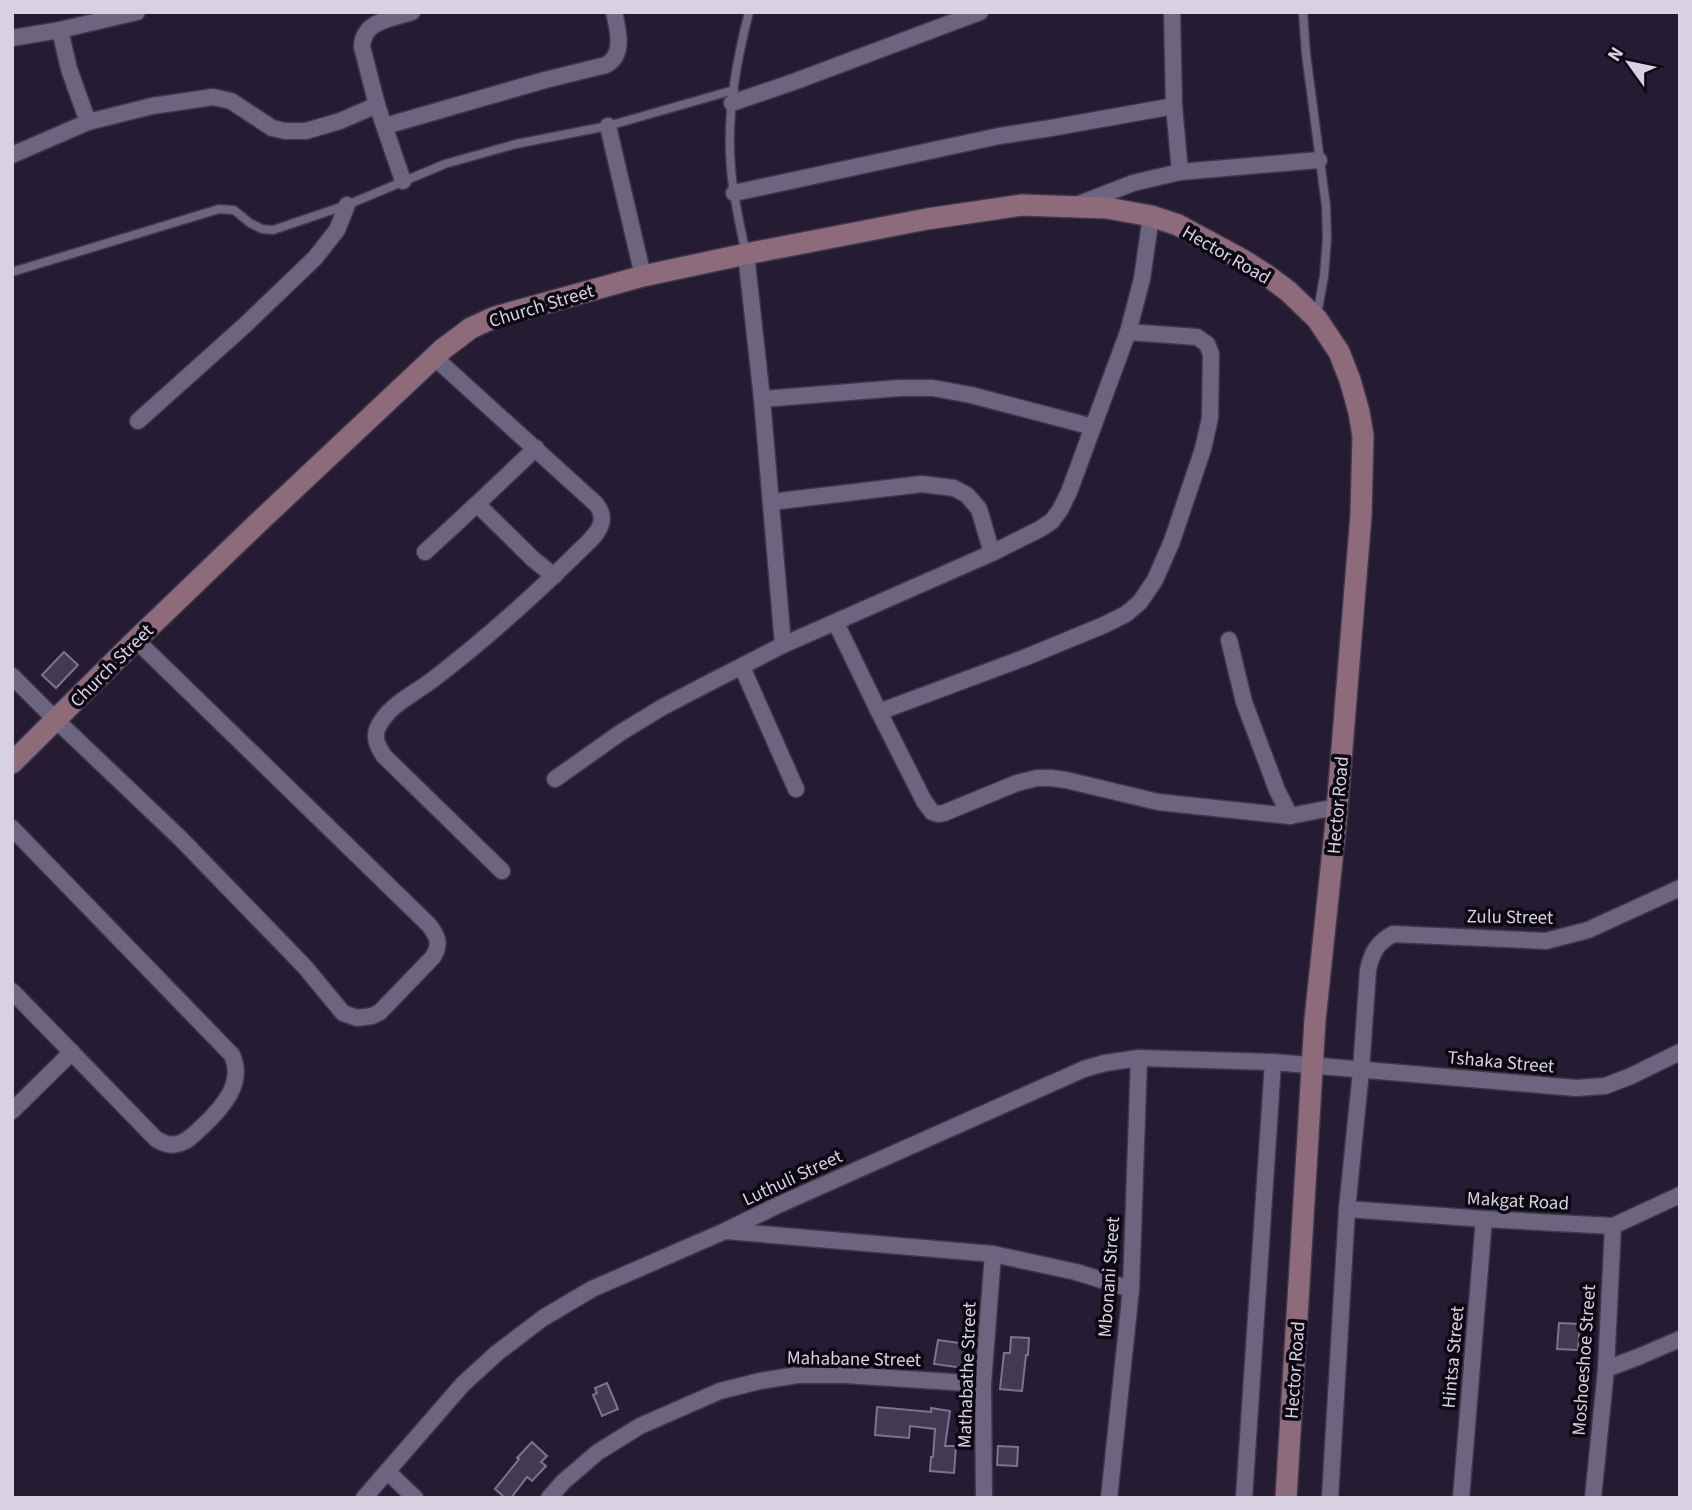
<svg xmlns="http://www.w3.org/2000/svg" width="1692" height="1510" font-family="'Source Sans 3',sans-serif">
  <rect width="100%" height="100%" fill="#251c34"/>
  <!-- building -->
  <g fill="#423a51" stroke="#7d7390" stroke-width="2">
    <polygon points="64,652 78,665 56,688 42,675"/>
    <polygon points="1559,1323 1580,1324 1578,1350 1557,1349"/>
    <polygon points="1011,1337 1029,1338 1028,1355 1026,1355 1022,1391 1000,1389 1004,1353 1010,1353"/>
    <polygon points="938,1340 967,1344 963,1368 934,1364"/>
    <polygon points="607,1383 618,1409 602,1416 593,1395 597,1393 595,1388"/>
    <polygon points="877,1407 931,1412 931,1408 950,1411 945,1446 956,1446 954,1473 930,1471 931,1457 933,1457 935,1429 910,1426 909,1438 875,1435"/>
    <polygon points="532,1442 547,1456 541,1462 546,1466 532,1481 527,1477 511,1498 505,1498 495,1489 519,1459 517,1458"/>
    <polygon points="998,1446 1018,1447 1017,1466 997,1465"/>
  </g>
  <g fill="none" stroke-linecap="round" stroke-linejoin="round">
    <defs>
      <g id="lane">
        <polyline points="1303,12 1306,54 1326,206 1327,239 1324,276 1317,315"/>
        <path d="M746,254C740,225 733,197 731,168C726,117 736,62 749,12"/>
        <polyline points="12,272 219,209 234,210 250,223 262,229 273,230 347,205 445,164 516,144 608,126 734,90"/>
      </g>
      <g id="street">
        <polyline points="1172,12 1174,106 1180,172"/>
        <polyline points="60,30 69,69 88,122"/>
        <polyline points="12,38 60,30 137,12"/>
        <polyline points="732,103 796,81 980,12"/>
        <path d="M385,126L545,80L606,65C625,55 618,30 614,12"/>
        <polyline points="608,126 643,276"/>
        <polyline points="12,155 88,122 152,106 213,97 231,101 272,128 285,131 306,131 340,121 377,105"/>
        <path d="M403,181L377,105L362,47C363,20 392,19 412,12"/>
        <polyline points="734,193 999,136 1051,128 1174,106"/>
        <polyline points="1079,204 1133,183 1180,172 1319,160"/>
        <polyline points="746,254 762,399 783,645"/>
        <path d="M434,357L596,504C601,510 603,517 601,524C597,537 582,547 573,557C528,601 481,643 431,681C412,695 389,705 378,727C373,738 378,747 384,756L502,871"/>
        <polyline points="762,399 900,388 933,388 971,395 1093,427"/>
        <polyline points="138,421 244,326 315,258 337,230 347,205"/>
        <polyline points="536,448 477,504 533,559 554,576"/>
        <polyline points="771,502 922,484 954,488 967,495 979,509 992,553"/>
        <polyline points="425,552 477,504"/>
        <polyline points="836,623 879,712 924,801 932,812 938,814 944,813 1017,783 1037,778 1051,778 1066,780 1158,802 1290,816 1336,807"/>
        <polyline points="1229,640 1244,702 1277,790 1290,816"/>
        <polyline points="742,667 796,789"/>
        <path d="M12,676L56,720L180,838L305,967L343,1013L357,1018L372,1016L380,1012L433,957C441,944 438,937 429,925L136,640"/>
        <polyline points="879,712 1024,658 1104,625 1126,614 1140,602 1155,580 1172,541 1203,449 1210,418 1211,354 1207,344 1197,337 1128,332"/>
        <polyline points="555,779 620,733 661,708 701,687 783,645 992,553 1040,529 1052,521 1060,510 1069,492 1128,332 1142,279 1151,216"/>
        <path d="M12,828L232,1055C245,1083 222,1108 203,1126C195,1133 188,1142 177,1144C169,1146 163,1143 156,1139L12,991"/>
        <polyline points="12,1111 72,1052"/>
        <polyline points="1347,1209 1484,1219 1613,1226 1680,1195"/>
        <polyline points="726,1231 993,1254 1076,1272 1131,1289"/>
        <polyline points="1606,1369 1638,1357 1680,1339"/>
        <polyline points="388,1472 415,1498"/>
        <polyline points="364,1498 463,1384 497,1353 543,1318 592,1289 725,1231 776,1206 1084,1069 1105,1063 1139,1058 1273,1062 1576,1088 1605,1086 1631,1076 1680,1052"/>
        <polyline points="549,1498 563,1482 598,1452 640,1426 720,1391 760,1381 798,1375 845,1375 983,1384"/>
        <polyline points="984,1498 983,1384 993,1254"/>
        <polyline points="1109,1498 1131,1289 1139,1058"/>
        <polyline points="1244,1498 1273,1062"/>
        <path d="M1330,1498L1347,1209L1361,1071L1368,970C1372,952 1377,943 1393,934L1546,941L1588,930L1680,888"/>
        <polyline points="1461,1498 1484,1219"/>
        <polyline points="1593,1498 1606,1369 1613,1226"/>
      </g>
      <polyline id="secondary" points="12,763 136,640 261,520 443,349 471,328 495,317 643,276 746,254 927,219 1022,205 1107,208 1151,216 1178,225 1243,260 1265,274 1288,291 1317,319 1339,352 1350,380 1359,412 1363,436 1361,515 1336,822 1315,1020 1286,1498"/>
    </defs>
    <!-- lane casing -->
    <use href="#lane" stroke="#3e374b" stroke-width="11"/>
    <!-- street casing -->
    <use href="#street" stroke="#3e374b" stroke-width="19"/>
    <!-- secondary casing -->
    <use href="#secondary" stroke="#3e374b" stroke-width="24"/>
    <!-- lane -->
    <use href="#lane" stroke="#6d6480" stroke-width="8"/>
    <!-- street -->
    <use href="#street" stroke="#6d6480" stroke-width="16"/>
    <!-- secondary -->
    <use href="#secondary" stroke="#8e6b7a" stroke-width="21"/>
  </g>
  <g text-anchor="middle" stroke-width="7" stroke-linejoin="round" paint-order="stroke">
    <!-- street labels -->
    <g font-size="19" fill="#d7d1e2" stroke="#0c0913">
      <text transform="translate(1227 254) rotate(30)" y="7">Hector Road</text>
      <text transform="translate(541 305) rotate(-17)" y="7">Church Street</text>
      <text transform="translate(111 665) rotate(-45)" y="7">Church Street</text>
      <text transform="translate(1337 805) rotate(-85)" y="7">Hector Road</text>
      <text transform="translate(1510 916) rotate(1)" y="7">Zulu Street</text>
      <text transform="translate(1501 1061) rotate(5)" y="7">Tshaka Street</text>
      <text transform="translate(792 1177) rotate(-25)" y="7">Luthuli Street</text>
      <text transform="translate(1518 1200) rotate(3)" y="7">Makgat Road</text>
      <text transform="translate(1108 1277) rotate(-86)" y="7">Mbonani Street</text>
      <text transform="translate(1452 1357) rotate(-85)" y="7">Hintsa Street</text>
      <text transform="translate(854 1358) rotate(1)" y="7">Mahabane Street</text>
      <text transform="translate(1583 1360) rotate(-86)" y="7">Moshoeshoe Street</text>
      <text transform="translate(1294 1370) rotate(-86)" y="7">Hector Road</text>
      <text transform="translate(966 1375) rotate(-88)" y="7">Mathabathe Street</text>
    </g>
  </g>
  <!-- border -->
  <rect width="1692" height="1510" fill="none" stroke="#d7d1e2" stroke-width="28"/>
  <!-- north arrow -->
  <g transform="translate(1629 63) rotate(303)" stroke="#0c0913" stroke-width="5" paint-order="stroke">
  <path d="M0-5L12 26L0 18L-12 26Z" fill="#d7d1e2"/>
  <text y="-10" font-size="19" font-weight="bold" text-anchor="middle" fill="#d7d1e2">N</text>
  </g>
</svg>
